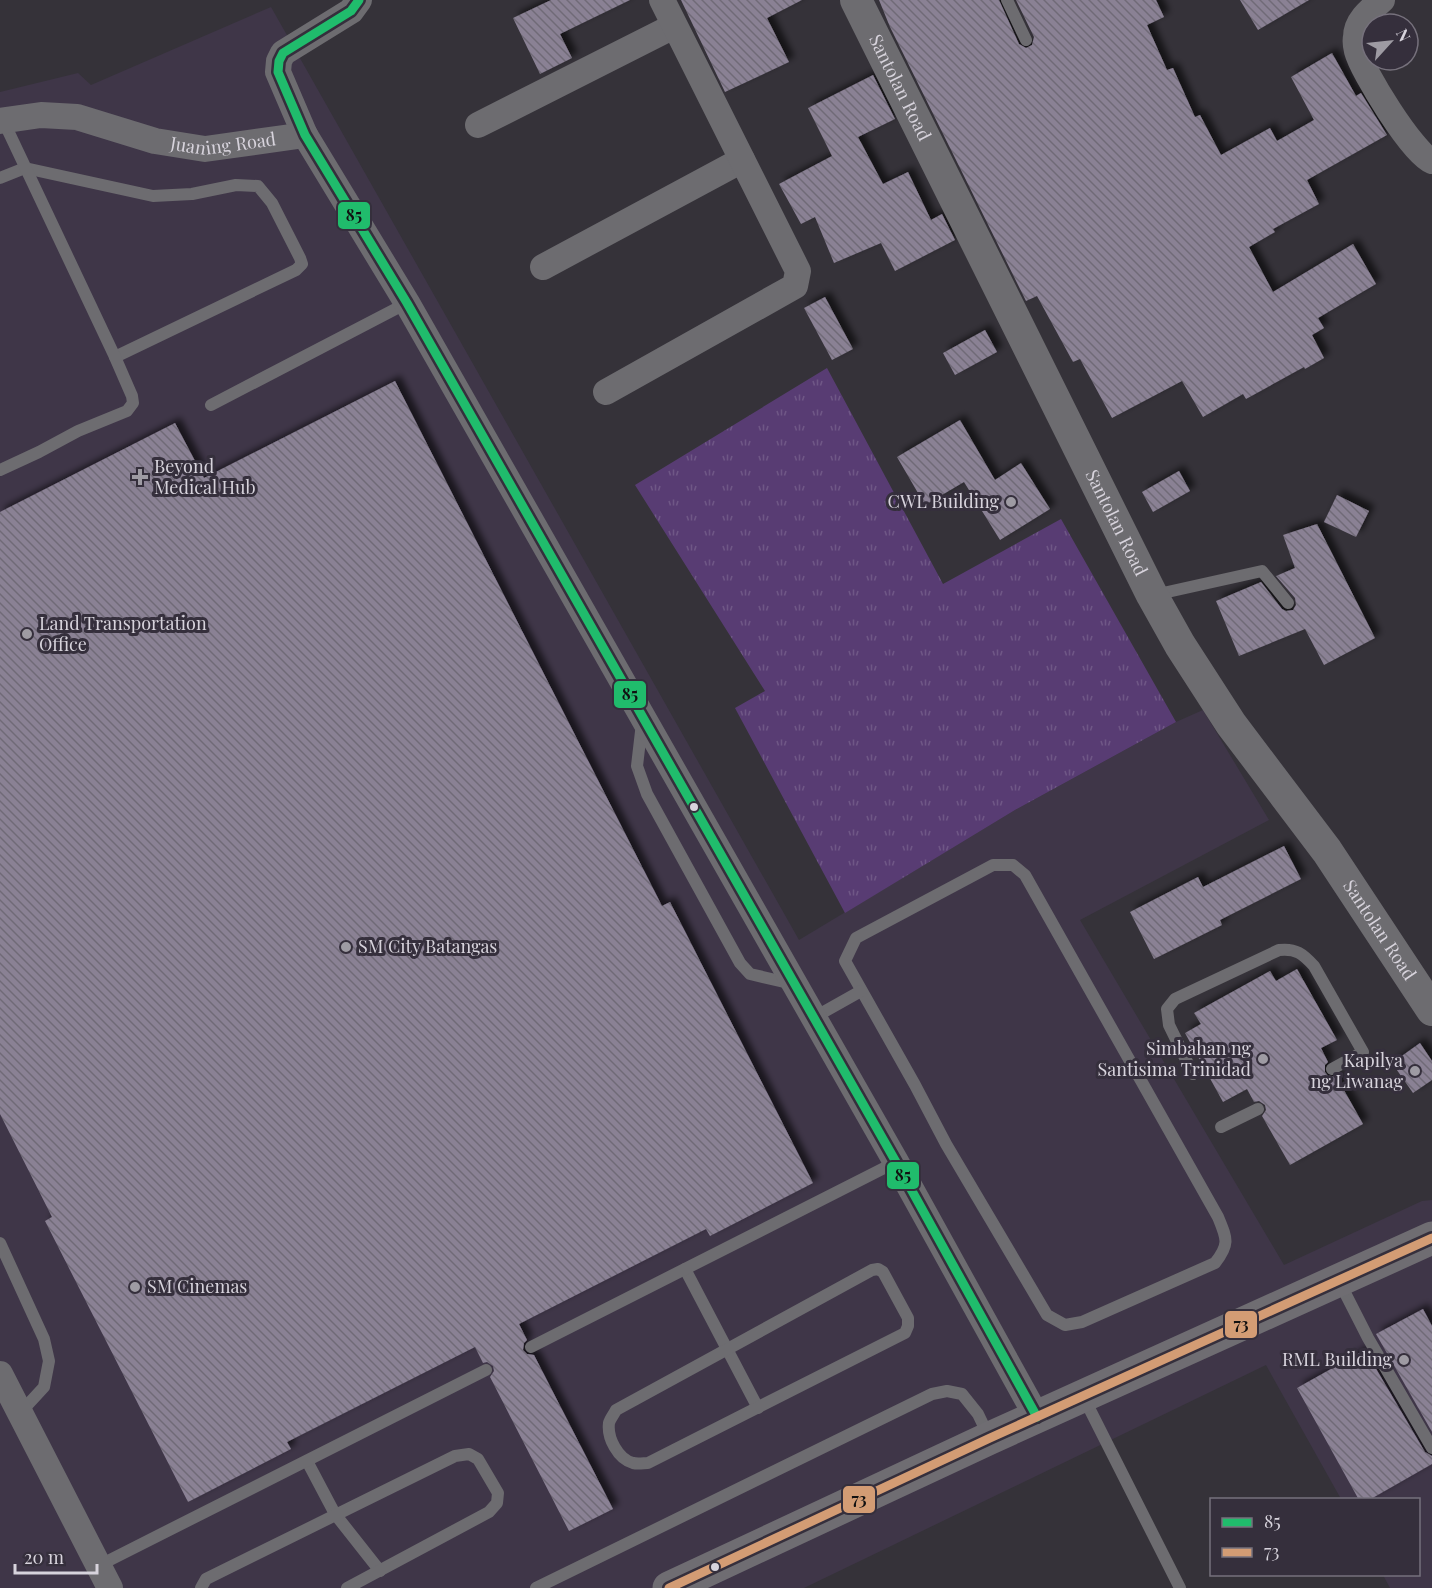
<svg xmlns="http://www.w3.org/2000/svg" width="1432" height="1588" font-family="'Playfair Display',serif">
  <defs>
    <pattern id="grass-tufts" width="24" height="20" patternUnits="userSpaceOnUse" patternTransform="scale(1.5)"><rect width="24" height="20" fill="#583c73"/><path d="M3 7l-1-3M5 7V3M7 7l1-3M15 17l-1-3M17 17v-4M19 17l1-3" fill="none" stroke="#6f5786"/></pattern>
    <pattern id="building-back-hatch" width="6" height="6" patternUnits="userSpaceOnUse" patternTransform="scale(1.5)"><rect width="6" height="6" fill="#8a8194"/><path d="M-1 5l2 2M0 0l6 6M5-1l2 2" fill="none" stroke="#706a77"/></pattern>
    <filter id="shadow"><feDropShadow dx="5.5" dy="-5.5" stdDeviation="3" flood-color="#0009"/></filter>
  </defs>
  <rect width="100%" height="100%" fill="#353239"/>
  <!-- built -->
  <polygon fill="#3f3648" points="271,7 799,940 1015,810 1176,722 1203,710 1269,820 1080,920 1284,1265 1422,1201 1432,1200 1432,1588 1390,1588 1383,1575 1418,1574 1418,1500 1341,1499 1266,1365 804,1588 0,1588 0,92 78,73 91,85"/>
  <!-- grass -->
  <polygon fill="url(#grass-tufts)" points="827,368 943,584 1061,519 1176,722 1015,810 845,913 735,708 765,691 635,485"/>
  <!-- building -->
  <g fill="url(#building-back-hatch)" filter="url(#shadow)">
    <polygon points="551,0 630,0 560,34 572,58 540,74 513,18"/>
    <polygon points="681,0 802,0 767,18 789,62 725,92"/>
    <polygon points="879,0 999,0 1019,44 1026,48 1032,45 1034,37 1016,0 1156,0 1164,17 1147,25 1167,70 1173,68 1195,117 1200,115 1221,155 1270,128 1277,141 1314,120 1291,77 1332,53 1356,96 1361,93 1387,135 1307,180 1319,204 1273,229 1275,232 1249,247 1273,292 1353,244 1376,284 1318,318 1324,328 1312,335 1324,358 1305,369 1304,367 1246,399 1243,394 1203,417 1182,381 1112,418 1080,359 1073,362 1037,296 1026,301 890,27"/>
    <polygon points="1240,0 1309,0 1258,30"/>
    <polygon points="873,75 895,119 858,137 883,184 908,172 931,220 942,214 955,240 895,271 881,243 834,263 815,217 801,224 779,184 832,156 808,108"/>
    <polygon points="825,297 853,349 832,360 804,308"/>
    <polygon points="985,330 997,352 955,375 943,353"/>
    <polygon points="395,381 662,906 670,902 813,1183 710,1236 706,1229 519,1324 527,1340 524,1343 523,1350 527,1354 534,1355 613,1509 569,1531 490,1377 494,1371 493,1366 487,1362 483,1363 475,1347 287,1442 291,1449 188,1502 45,1221 52,1217 0,1114 0,512 175,423 204,478"/>
    <polygon points="960,420 995,480 1021,463 1050,509 1000,540 964,482 925,505 897,457"/>
    <polygon points="1179,471 1190,491 1153,512 1142,492"/>
    <polygon points="1337,495 1369,511 1356,537 1324,522"/>
    <polygon points="1317,524 1375,638 1324,665 1305,629 1239,656 1216,601 1261,582 1282,609 1286,611 1293,610 1296,605 1295,598 1276,576 1295,568 1283,535"/>
    <polygon points="1284,846 1301,879 1220,920 1222,925 1154,959 1130,912 1198,877 1203,887"/>
    <polygon points="1297,969 1337,1040 1321,1048 1328,1062 1325,1065 1325,1072 1328,1076 1336,1076 1363,1124 1290,1165 1262,1116 1266,1110 1265,1105 1259,1101 1254,1102 1247,1089 1223,1102 1185,1033 1201,1024 1194,1013 1270,971 1276,981"/>
    <polygon points="1420,1043 1432,1061 1432,1080 1413,1093 1392,1063"/>
    <polygon points="1423,1309 1432,1326 1432,1432 1376,1334"/>
    <polygon points="1365,1350 1425,1452 1432,1456 1432,1464 1369,1500 1359,1500 1297,1388"/>
  </g>
  <g fill="none" stroke-linecap="round" stroke-linejoin="round">
    <!-- service -->
    <g stroke="#6d6c70" stroke-width="12">
      <polyline points="1007,0 1026,40"/>
      <polyline points="0,178 25,168 153,196 192,194 236,185 258,186 272,203 300,258 302,264 296,270 115,357"/>
      <polyline points="211,405 407,303"/>
      <polyline points="0,470 39,452 78,431 127,411 133,403 132,396 115,357 3,120"/>
      <polyline points="1154,595 1262,571 1288,603"/>
      <polyline points="642,723 637,766 647,794 740,963 750,974 793,984"/>
      <path d="M993,865H1013L1025,875L1218,1217C1227,1239 1230,1244 1215,1263L1082,1322L1065,1325L1047,1315L946,1144L915,1085L845,961L856,938Z"/>
      <polyline points="813,1018 861,991"/>
      <path d="M1193,1074L1169,1025L1167,1009L1175,999L1279,950C1296,948 1303,954 1314,966L1363,1052L1332,1069"/>
      <polyline points="1221,1127 1258,1109"/>
      <polyline points="0,1243 44,1339 49,1361 44,1387 20,1413"/>
      <polyline points="685,1269 758,1408"/>
      <path d="M878,1269L883,1272L908,1318V1326L905,1333L648,1463C644,1463 638,1464 633,1463C618,1459 607,1438 609,1423C610,1419 614,1414 616,1410L872,1270Z"/>
      <polyline points="1339,1281 1368,1338 1432,1448"/>
      <polyline points="531,1347 896,1162"/>
      <polyline points="1083,1396 1180,1588"/>
      <polyline points="307,1461 335,1514 380,1571"/>
      <polyline points="98,1566 486,1370"/>
      <polyline points="201,1588 206,1579 455,1456 469,1454 478,1459 498,1493 497,1503 489,1512 347,1588"/>
      <polyline points="536,1588 932,1394 947,1391 962,1394 978,1414 989,1437"/>
    </g>
    <!-- minor -->
    <g stroke="#6d6c70" stroke-width="26">
      <polyline points="359,0 351,11 283,53 279,61 278,72 305,135 407,303 896,1162 1037,1417"/>
      <path d="M1382,0C1370,10 1356,21 1356,37C1355,41 1356,47 1357,51C1362,71 1413,154 1432,161"/>
      <path id="s1" d="M0,121L41,115L77,117L155,141L205,149L305,135"/>
      <polyline points="478,125 674,26"/>
      <polyline points="543,267 742,160"/>
      <polyline points="606,392 795,286 798,271 662,0"/>
      <polyline points="0,1374 110,1588"/>
    </g>
    <!-- tertiary -->
    <path stroke="#6d6c70" stroke-width="32" id="s2" d="M856,0L1152,595L1180,645L1231,724L1327,851L1432,1010"/>
    <!-- primary -->
    <polyline stroke="#6f6d72" stroke-width="33" points="669,1588 990,1438 1432,1238"/>
    <defs>
      <polyline id="bus-1" points="359,0 351,11 283,53 279,61 278,72 305,135 407,303 896,1162 1037,1417"/>
      <polyline id="bus-2" points="669,1588 990,1438 1432,1238"/>
    </defs>
    <!-- bus-1 casing -->
    <use href="#bus-1" stroke="#352f3c" stroke-width="14"/>
    <!-- bus-2 casing -->
    <use href="#bus-2" stroke="#352f3c" stroke-width="14"/>
    <!-- bus-1 -->
    <use href="#bus-1" stroke="#20bc6c" stroke-width="9"/>
    <!-- bus-2 -->
    <use href="#bus-2" stroke="#d39c74" stroke-width="9"/>
  </g>
  <!-- markers -->
  <g fill="#9e9ba3" stroke="#352f3c" stroke-width="2">
    <path d="M137 468h6v6h6v6h-6v6h-6v-6h-6v-6h6z"/>
    <circle cx="1011" cy="502" r="6"/>
    <circle cx="27" cy="634" r="6"/>
    <circle cx="346" cy="947" r="6"/>
    <circle cx="1263" cy="1059" r="6"/>
    <circle cx="1415" cy="1071" r="6"/>
    <circle cx="135" cy="1287" r="6"/>
    <circle cx="1404" cy="1360" r="6"/>
  </g>
  <g fill="#d7d3dc" stroke="#352f3c" stroke-width="2">
    <circle cx="694" cy="807" r="5"/>
    <circle cx="715" cy="1567" r="5"/>
  </g>
  <g text-anchor="middle" stroke-width="6" stroke-linejoin="round" paint-order="stroke">
    <!-- street labels -->
    <g font-size="18" fill="#d7d3dc" stroke="#352f3c">
      <text dy="6" stroke="none"><textPath href="#s2" startOffset="98">Santolan Road</textPath></text>
      <text dy="6" stroke="none"><textPath href="#s1" startOffset="228">Juaning Road</textPath></text>
      <text dy="6" stroke="none"><textPath href="#s2" startOffset="584">Santolan Road</textPath></text>
      <text dy="6" stroke="none"><textPath href="#s2" startOffset="1070">Santolan Road</textPath></text>
    </g>
    <!-- poi labels -->
    <g font-size="18" fill="#d7d3dc" stroke="#352f3c" text-anchor="start">
      <text x="154" y="473">Beyond<tspan x="154" dy="21">Medical Hub</tspan></text>
      <text x="999" y="508" text-anchor="end">CWL Building</text>
      <text x="39" y="630">Land Transportation<tspan x="39" dy="21">Office</tspan></text>
      <text x="358" y="953">SM City Batangas</text>
      <text x="1251" y="1055" text-anchor="end">Simbahan ng<tspan x="1251" dy="21">Santisima Trinidad</tspan></text>
      <text x="1403" y="1067" text-anchor="end">Kapilya<tspan x="1403" dy="21">ng Liwanag</tspan></text>
      <text x="147" y="1293">SM Cinemas</text>
      <text x="1392" y="1366" text-anchor="end">RML Building</text>
    </g>
  </g>
  <g stroke="#352f3c" stroke-width="2">
    <rect x="337" y="201" width="34" height="29" rx="6" fill="#20bc6c"/>
    <rect x="613" y="680" width="34" height="29" rx="6" fill="#20bc6c"/>
    <rect x="886" y="1161" width="34" height="29" rx="6" fill="#20bc6c"/>
    <rect x="1224" y="1310" width="34" height="29" rx="6" fill="#d39c74"/>
    <rect x="842" y="1485" width="34" height="29" rx="6" fill="#d39c74"/>
  </g>
  <g font-size="16" text-anchor="middle" font-weight="bold" fill="#111">
    <text x="354" y="221">85</text>
    <text x="630" y="700">85</text>
    <text x="903" y="1181">85</text>
    <text x="1241" y="1330">73</text>
    <text x="859" y="1505">73</text>
  </g>
  <!-- legend -->
  <rect x="1210" y="1498" width="210" height="78" fill="#352f3c" stroke="#76717c" stroke-width="1.5"/>
  <rect x="1222" y="1518" width="30" height="9" fill="#20bc6c" stroke="#76717c" stroke-width="1.5"/>
  <text x="1264" y="1528" font-size="18" fill="#d7d3dc">85</text>
  <rect x="1222" y="1548" width="30" height="9" fill="#d39c74" stroke="#76717c" stroke-width="1.5"/>
  <text x="1264" y="1558" font-size="18" fill="#d7d3dc">73</text>
  <!-- north arrow -->
  <g transform="translate(1390 42) rotate(63)"><circle r="28" fill="#352f3c" stroke="#76717c" stroke-width="1.5"/>
  <path d="M0-4.5L10 22L0 15L-10 22Z" fill="#9e9ba3"/>
  <text y="-9" font-size="16" font-weight="bold" text-anchor="middle" fill="#d7d3dc">N</text>
  </g>
  <!-- scale -->
  <path d="M15 1564v9h82v-9" fill="none" stroke="#d7d3dc" stroke-width="3"/>
  <text x="24" y="1564" font-size="18" fill="#d7d3dc" stroke="#352f3c" stroke-width="4.5" paint-order="stroke">20 m</text>
</svg>
